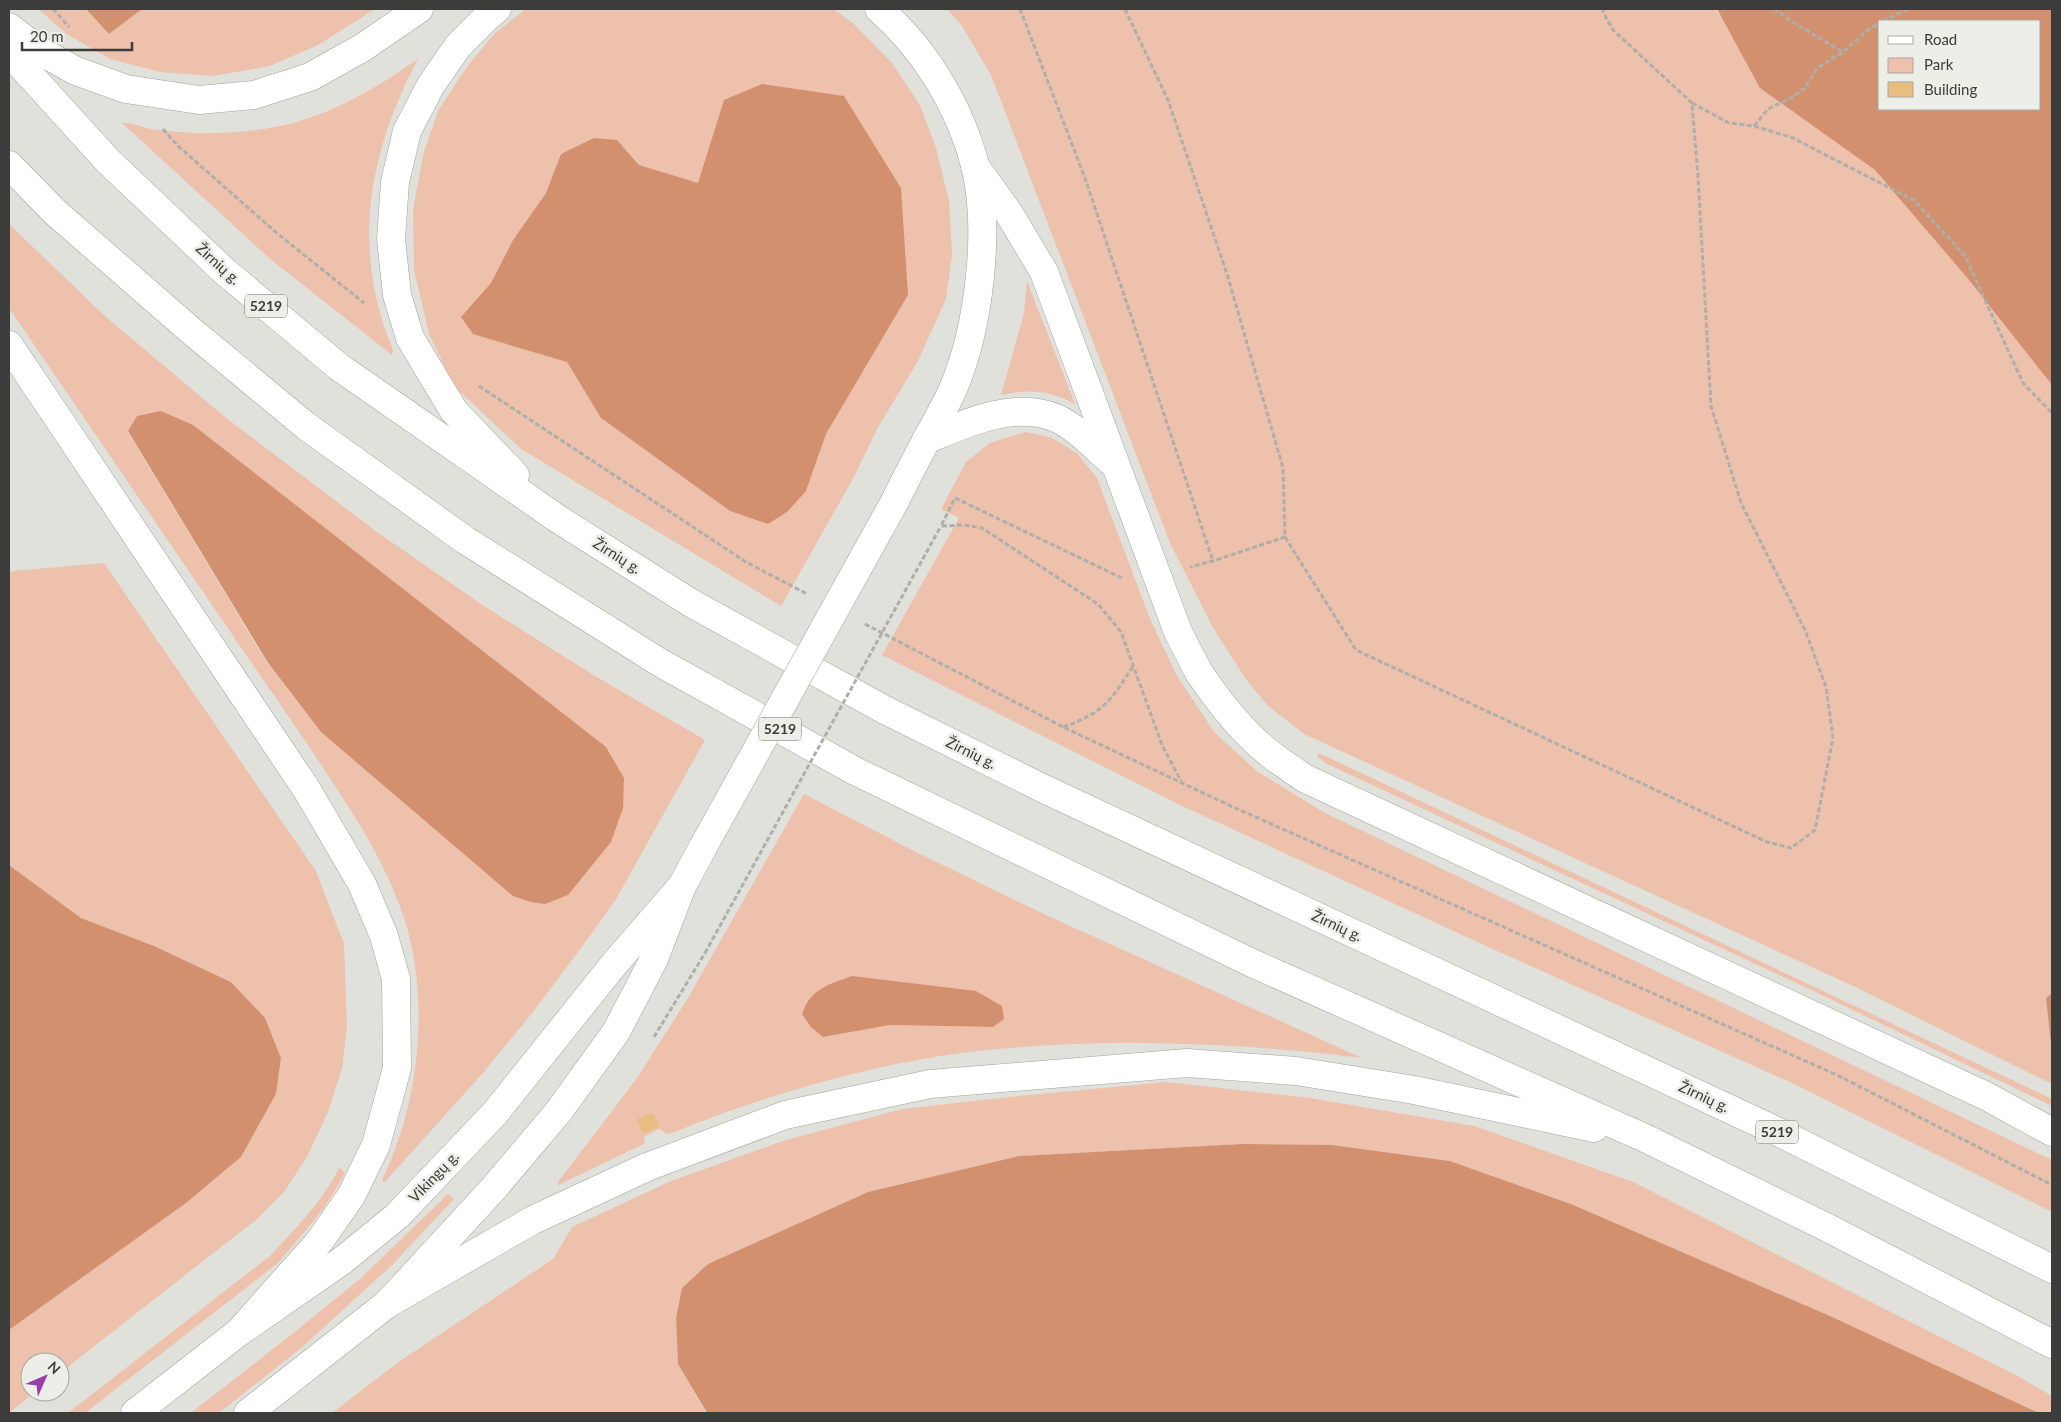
<svg xmlns="http://www.w3.org/2000/svg" width="2061" height="1422" font-family="Lato,sans-serif">
  <rect width="100%" height="100%" fill="#e1e1dc"/>
  <!-- green -->
  <g fill="#edc1ac" fill-rule="evenodd">
    <polygon points="38,9 86,9 109,34 142,9 375,9 318,45 270,66 213,76 160,72 110,59 68,35"/>
    <path d="M526,9H833L854,24L892,63L920,105L936,148L949,201L952,255L946,299L918,361L877,429L854,477L781,606L521,449L454,386L429,334L414,270L413,210L423,155L438,111L467,67L494,34ZM617,140L639,165L698,184L908,295L826,434L806,491L768,524L730,511L601,418L567,362L462,317L491,283L513,240L546,193L561,154Z"/>
    <polygon points="947,9 1717,9 1717,12 1831,137 1875,170 1969,280 2052,385 2052,993 2046,998 2052,1055 2052,1084 1853,986 1304,734 1268,706 1245,678 1212,626 1170,543 991,75 962,26"/>
    <path d="M418,59C368,153 351,250 393,350L392,355L269,258L122,123C130,122 142,127 151,129C166,131 181,132 196,133C290,135 343,111 418,59Z"/>
    <path d="M9,224L106,317L225,417L377,532L484,606L595,676L705,740L615,901L578,952L533,1012L482,1074L384,1183L382,1180C418,1106 429,1011 408,931C392,875 363,828 331,780C306,742 281,705 255,668C173,548 91,428 9,308ZM137,416L321,732L267,663L128,432Z"/>
    <path d="M1027,281L1075,404C1048,390 1031,389 1001,395L1024,313Z"/>
    <polygon points="1025,432 1050,437 1077,453 1097,478 1150,619 1177,676 1215,733 1258,772 1325,813 2052,1160 2052,1212 1792,1083 1497,951 1180,805 882,655 959,518 941,509 966,462 990,443"/>
    <polygon points="104,563 316,871 344,944 347,1027 342,1068 328,1112 307,1157 284,1192 257,1219 60,1373 60,1362 30,1362 30,1392 35,1392 9,1413 9,1330 186,1203 241,1157 276,1094 281,1059 265,1018 231,982 154,946 81,918 9,865 9,574 13,571"/>
    <polygon points="1319,753 2052,1099 2052,1106 1809,989 1325,763 1317,756"/>
    <path d="M804,794L914,851L1046,915L1362,1058C1227,1041 1075,1036 940,1056C849,1071 758,1098 672,1133L667,1134L659,1129L645,1136L644,1144L558,1185V1182L637,1078L688,998ZM806,1001L992,1027L890,1025L823,1037Z"/>
    <polygon points="1167,1082 1310,1098 1474,1126 1633,1182 2014,1374 2052,1396 2052,1413 2039,1413 1830,1316 1571,1204 1450,1161 1332,1145 1242,1144 1019,1156 868,1192 708,1264 682,1288 676,1318 678,1364 706,1413 332,1413 400,1361 553,1259 572,1227 671,1181 786,1140 902,1109 1018,1096"/>
    <path d="M339,1168L345,1172C329,1206 302,1235 278,1263L85,1413H68L271,1255C296,1228 323,1201 339,1168Z"/>
    <polygon points="448,1194 454,1199 391,1266 300,1349 219,1413 191,1413 291,1335 361,1278"/>
  </g>
  <!-- forest -->
  <g fill="#d2906f" fill-rule="evenodd">
    <polygon points="86,9 142,9 109,34"/>
    <path d="M1717,9H2052V385L1969,280L1875,170L1760,88ZM2040,21V109H1880V21Z"/>
    <polygon points="762,84 844,96 901,188 908,295 826,434 806,491 787,512 768,524 730,511 601,418 567,362 473,334 461,317 491,283 513,240 546,193 561,154 594,138 617,140 639,165 698,183 724,100"/>
    <polygon points="161,411 193,425 606,747 624,778 623,808 611,842 568,895 545,904 531,902 513,896 321,732 268,663 128,431 137,416"/>
    <polygon points="9,865 81,918 154,946 231,982 265,1018 281,1058 276,1094 241,1157 186,1203 9,1330"/>
    <path d="M852,976L976,991L1002,1006L1004,1019L993,1027L890,1025L823,1037L811,1027L802,1014C811,988 828,985 852,976Z"/>
    <polygon points="2052,993 2052,1055 2046,998"/>
    <polygon points="1242,1144 1332,1145 1450,1161 1571,1204 1830,1316 2039,1413 707,1413 678,1364 676,1318 682,1288 708,1264 868,1192 1019,1156"/>
  </g>
  <!-- building -->
  <polygon fill="#e7bd80" points="653,1113 659,1127 643,1133 637,1119"/>
  <g fill="none" stroke-linecap="round" stroke-linejoin="round">
    <defs>
      <path id="minor" d="M1198,671C1218,701 1240,730 1269,753C1280,762 1293,770 1304,778L1986,1096L2052,1132"/>
      <g id="major">
        <path d="M879,9C925,49 960,107 975,165C991,230 979,328 953,389C947,403 939,416 932,430C919,453 907,477 895,501"/>
        <polyline points="975,166 1010,215 1044,272 1178,632 1198,671"/>
        <path d="M926,440C964,424 1015,400 1056,418C1078,428 1095,448 1113,463"/>
        <polyline points="135,1413 239,1332 343,1260 397,1216 495,1113 615,963 682,886"/>
        <polyline points="248,1413 387,1304 494,1188 559,1111 616,1032 654,959 682,886 703,847"/>
      </g>
      <g id="highway">
        <polyline points="497,9 486,18 458,46 431,85 407,131 395,182 391,239 397,295 410,338 454,411 515,475"/>
        <polyline points="9,27 40,51 76,71 126,89 199,100 254,95 310,77 362,48 419,9"/>
        <polyline points="9,52 108,161 223,270 339,367 558,519 691,603 883,709 1042,788 1768,1127 2052,1269"/>
        <polyline points="9,165 55,212 189,329 306,426 465,540 659,662 855,771 1252,963 1647,1139 1828,1228 2052,1344"/>
        <polyline points="9,345 307,790 362,884 384,936 396,979 397,1068 376,1145 351,1196 319,1242 239,1332"/>
        <polyline points="387,1304 533,1220 647,1167 785,1115 930,1084 1187,1063 1296,1071 1414,1090 1594,1128"/>
      </g>
    </defs>
    <!-- minor casing -->
    <use href="#minor" stroke="#a2a29e" stroke-width="29"/>
    <!-- major casing -->
    <use href="#major" stroke="#a2a29e" stroke-width="29"/>
    <!-- highway casing -->
    <use href="#highway" stroke="#a2a29e" stroke-width="29"/>
    <!-- path -->
    <g stroke="#aeaeaa" stroke-width="3" stroke-dasharray="5 2.5" stroke-linecap="butt">
      <polyline points="53,9 69,27"/>
      <polyline points="1020,9 1085,178 1213,561"/>
      <polyline points="1125,9 1168,100 1227,274 1283,468 1285,537 1213,561 1190,567"/>
      <polyline points="1774,9 1791,21 1843,52 1870,28 1880,23"/>
      <polyline points="1883,21 1908,9"/>
      <polyline points="1692,103 1729,123 1754,126 1793,138 1915,201 1965,256 2023,383 2052,413"/>
      <polyline points="1754,126 1768,109 1791,98 1805,88 1817,68 1843,52"/>
      <polyline points="163,129 178,146 278,234 364,303"/>
      <polyline points="479,386 746,562 807,594"/>
      <polyline points="1285,537 1356,650 1767,842 1791,848 1815,830 1833,738 1826,687 1805,630 1741,503 1711,406 1698,177 1692,103 1613,30 1603,12 1604,9"/>
      <polyline points="1122,578 955,498 941,526 964,525 982,528 1098,604 1121,632 1162,745 1181,781"/>
      <polyline points="865,624 1063,727 1233,807 1837,1075 2052,1185"/>
      <path d="M1063,727C1103,713 1111,701 1133,666"/>
      <polyline points="654,1037 705,953"/>
    </g>
    <!-- minor -->
    <use href="#minor" stroke="#fff" stroke-width="28"/>
    <!-- major -->
    <use href="#major" stroke="#fff" stroke-width="28"/>
    <!-- highway -->
    <use href="#highway" stroke="#fff" stroke-width="28"/>
    <defs>
      <polyline id="major-bridge" points="703,847 895,501"/>
    </defs>
    <!-- major-bridge casing -->
    <use href="#major-bridge" stroke="#a2a29e" stroke-width="29" stroke-linecap="butt"/>
    <!-- path-bridge -->
    <polyline stroke="#aeaeaa" stroke-width="3" stroke-dasharray="5 2.5" stroke-linecap="butt" points="705,953 941,526"/>
    <!-- major-bridge -->
    <use href="#major-bridge" stroke="#fff" stroke-width="28"/>
  </g>
  <g text-anchor="middle" stroke-width="5" stroke-linejoin="round" paint-order="stroke">
    <!-- shield labels -->
    <g fill="#eeeee9" stroke="#71716f" stroke-width="1">
      <rect x="245" y="294.5" width="42" height="23" rx="4"/>
      <rect x="759" y="717.5" width="42" height="23" rx="4"/>
      <rect x="1756" y="1120.5" width="42" height="23" rx="4"/>
    </g>
    <g font-size="14" font-weight="bold" fill="#3c3c3b">
      <text x="266" y="311">5219</text>
      <text x="780" y="734">5219</text>
      <text x="1777" y="1137">5219</text>
    </g>
    <!-- street labels -->
    <g font-size="15" fill="#3c3c3b" stroke="#eeeee9">
      <text transform="translate(218 264) rotate(42)" y="5">Žirnių g.</text>
      <text transform="translate(617 556) rotate(32)" y="5">Žirnių g.</text>
      <text transform="translate(971 753) rotate(26)" y="5">Žirnių g.</text>
      <text transform="translate(1337 926) rotate(25)" y="5">Žirnių g.</text>
      <text transform="translate(1704 1097) rotate(25)" y="5">Žirnių g.</text>
      <text transform="translate(434 1177) rotate(-46)" y="5">Vikingų g.</text>
    </g>
  </g>
  <!-- border -->
  <rect width="2061" height="1422" fill="none" stroke="#3c3c3b" stroke-width="20"/>
  <!-- legend -->
  <rect x="1878" y="20" width="162" height="90" fill="#eeeee9" stroke="#a7a7a3"/>
  <rect x="1888" y="36" width="25" height="8" fill="#ffffff" stroke="#a7a7a3"/>
  <text x="1924" y="45" font-size="15" fill="#3c3c3b">Road</text>
  <rect x="1888" y="58" width="25" height="15" fill="#edc1ac" stroke="#a7a7a3"/>
  <text x="1924" y="70" font-size="15" fill="#3c3c3b">Park</text>
  <rect x="1888" y="82" width="25" height="15" fill="#e7bd80" stroke="#a7a7a3"/>
  <text x="1924" y="95" font-size="15" fill="#3c3c3b">Building</text>
  <!-- north arrow -->
  <g transform="translate(45 1377) rotate(45)"><circle r="24" fill="#eeeee9" stroke="#a7a7a3"/>
  <path d="M0-4L9 19L0 12L-9 19Z" fill="#983faa"/>
  <text y="-8" font-size="14" font-weight="bold" text-anchor="middle" fill="#3c3c3b">N</text>
  </g>
  <!-- scale -->
  <path d="M22 42v8h110v-8" fill="none" stroke="#3c3c3b" stroke-width="2.5"/>
  <text x="30" y="42" font-size="15" fill="#3c3c3b" stroke="#eeeee9" stroke-width="4" paint-order="stroke">20 m</text>
</svg>
